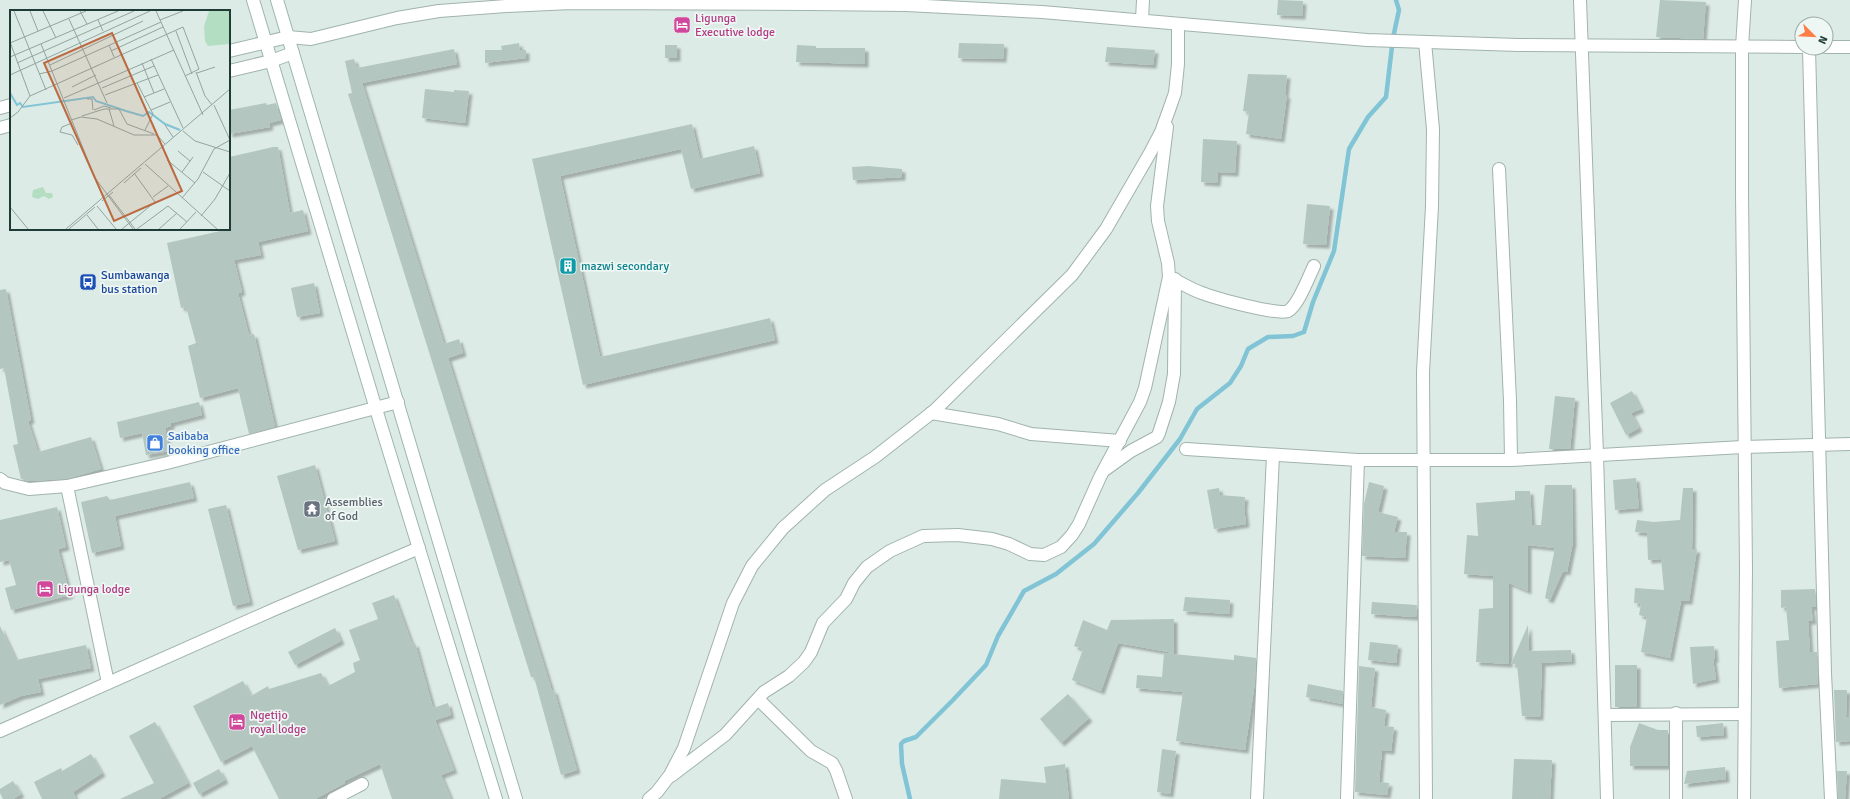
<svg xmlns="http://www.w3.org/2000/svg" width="1850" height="799" font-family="Signika,sans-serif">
  <defs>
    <filter id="shadow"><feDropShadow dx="3.5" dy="3.5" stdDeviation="1" flood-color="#0004"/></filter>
  </defs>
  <rect width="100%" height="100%" fill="#ddebe6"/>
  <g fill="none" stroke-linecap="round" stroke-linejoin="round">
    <!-- stream -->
    <polyline stroke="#80c4d6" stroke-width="4.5" points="910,799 902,764 901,744 904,741 916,737 953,700 986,665 998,636 1024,591 1056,574 1094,544 1138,493 1180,439 1197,409 1230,383 1241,366 1248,349 1268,337 1293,336 1304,332 1313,302 1334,251 1349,149 1368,117 1386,97 1393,38 1399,10 1396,0"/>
  </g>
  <!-- building -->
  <g fill="#b3c6bf" filter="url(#shadow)">
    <polygon points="1278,0 1303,1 1302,16 1277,15"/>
    <polygon points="1660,0 1706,2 1703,39 1656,37"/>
    <polygon points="519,43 520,50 526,50 526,58 485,63 485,50 502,50 501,46"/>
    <polygon points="959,43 1004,44 1003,59 958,58"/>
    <rect x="665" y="45" width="12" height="13"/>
    <polygon points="797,45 816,46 816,48 865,48 865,64 796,62"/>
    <polygon points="1107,47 1155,50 1153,65 1105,62"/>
    <polygon points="454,49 457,64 362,83 444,344 459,339 463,353 448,358 552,691 554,690 577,770 561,775 534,677 531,677 348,94 352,93 345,61 354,59 357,68"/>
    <polygon points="1248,74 1287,75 1285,95 1287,95 1281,139 1246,134 1249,112 1243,111"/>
    <polygon points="425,89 454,92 454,90 469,91 465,123 422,118"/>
    <polygon points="266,103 267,105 276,103 281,120 269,123 270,127 229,134 229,110"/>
    <polygon points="692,124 700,159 754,146 760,173 691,189 681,149 560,176 600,357 770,318 775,340 583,385 532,159"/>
    <polygon points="1203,139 1237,141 1235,173 1218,172 1217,183 1201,182"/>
    <polygon points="273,147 278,147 290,213 303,210 308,231 258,242 261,255 234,260 242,292 238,293 249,335 254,334 275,427 249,434 238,388 200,398 188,346 196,343 186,307 181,308 167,243 229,229 229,157"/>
    <polygon points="868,166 902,169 902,177 853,180 852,167"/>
    <polygon points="1307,204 1330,206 1326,245 1303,244"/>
    <polygon points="314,283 320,313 297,317 291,288"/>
    <polygon points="6,289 31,420 28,421 38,452 91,437 101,469 66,479 30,481 21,479 13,445 18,444 4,368 0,369 0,290"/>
    <polygon points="1632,391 1641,409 1631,413 1639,428 1626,435 1610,403"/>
    <polygon points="1555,396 1575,398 1570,449 1549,449"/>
    <polygon points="199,402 202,415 171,423 171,426 165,428 169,451 146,455 142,433 120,438 117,422"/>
    <polygon points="315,465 335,541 298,550 277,476"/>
    <polygon points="1636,478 1639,508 1615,510 1613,480"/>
    <polygon points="190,482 194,498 115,516 121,546 92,553 81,502 107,496 110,500"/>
    <polygon points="1369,482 1384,486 1378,512 1398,517 1394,532 1407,532 1405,558 1362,556 1364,504"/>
    <polygon points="1545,485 1572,485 1573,542 1567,572 1563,571 1550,600 1545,598 1555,548 1528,545 1528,591 1509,583 1509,664 1476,662 1479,609 1493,608 1493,576 1464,574 1467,535 1478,536 1476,503 1515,500 1515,491 1530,491 1532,525 1541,525"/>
    <polygon points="1219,488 1220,495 1245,497 1244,507 1246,524 1214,529 1207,490"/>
    <polygon points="1683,488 1693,488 1692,549 1697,549 1689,601 1681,601 1670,658 1641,652 1647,617 1639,615 1641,604 1634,603 1635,588 1664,590 1661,559 1648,560 1647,533 1635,532 1637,520 1654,522 1680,520"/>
    <polygon points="226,505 250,602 233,606 208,509"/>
    <polygon points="57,507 66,547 58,549 70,595 11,610 5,588 16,585 9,560 0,562 0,520"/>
    <polygon points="1815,589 1816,607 1811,607 1813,621 1808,621 1810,652 1817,652 1818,684 1779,688 1776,641 1789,640 1786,607 1781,608 1781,590"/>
    <polygon points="394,595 412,644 415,643 433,708 448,703 451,715 435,720 454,770 441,775 451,799 392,799 380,764 344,781 345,783 315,799 279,799 252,746 221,762 193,706 243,681 251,696 268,686 269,689 321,673 328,686 355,672 353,663 360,660 349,630 378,619 372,603"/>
    <polygon points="1185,597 1230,600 1229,614 1183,611"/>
    <polygon points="1372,602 1417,605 1416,617 1371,614"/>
    <polygon points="1174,619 1174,653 1118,643 1101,691 1072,680 1083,649 1074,646 1083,620 1107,630 1111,620"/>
    <polygon points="1528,625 1529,651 1571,650 1572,661 1542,663 1540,717 1522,716 1517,664 1511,664"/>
    <polygon points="0,626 16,660 86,645 91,668 38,679 41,692 21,696 0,705"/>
    <polygon points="335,628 341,641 295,665 288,652"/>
    <polygon points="1370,642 1398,645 1396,663 1368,660"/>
    <polygon points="1714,646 1715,659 1713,659 1716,679 1693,684 1690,647"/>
    <polygon points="1164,653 1234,660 1234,655 1256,658 1255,682 1245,750 1176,741 1183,692 1136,688 1137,675 1162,677"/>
    <rect x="1615" y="665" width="22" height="42"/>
    <polygon points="1359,666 1375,668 1371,707 1386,710 1384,726 1394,727 1391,751 1382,750 1379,782 1389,783 1387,795 1355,792"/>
    <polygon points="1308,684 1343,691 1343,704 1306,697"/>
    <polygon points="1834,690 1847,690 1846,717 1850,717 1850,741 1836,742"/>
    <polygon points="1068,694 1089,718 1061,743 1040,719"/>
    <polygon points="155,722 188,783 159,799 120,799 154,783 129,736"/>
    <polygon points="1639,723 1658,730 1668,730 1668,766 1630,766 1630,747"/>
    <polygon points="1723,723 1724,735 1697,737 1696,726"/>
    <polygon points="1162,749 1176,751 1170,794 1157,792"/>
    <polygon points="91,754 102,773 73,792 76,799 42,799 34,782 61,768 62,771"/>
    <polygon points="1514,759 1552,760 1550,799 1512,799"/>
    <polygon points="1065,764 1069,799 999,799 1001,779 1046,783 1044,767"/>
    <polygon points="1725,767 1726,779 1684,784 1687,771"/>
    <polygon points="219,769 225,780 199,794 193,783"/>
    <polygon points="1837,771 1847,771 1845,799 1838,799"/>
    <polygon points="13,781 21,794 13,799 3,799 0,793 0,789"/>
  </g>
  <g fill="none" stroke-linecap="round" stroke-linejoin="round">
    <defs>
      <g id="minor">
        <polyline points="1580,0 1597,454 1607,799"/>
        <polyline points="1142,20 1143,0"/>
        <polyline points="288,37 311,39 397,18 439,11 506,6 571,3 809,4 906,5 1042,12 1367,40 1518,45 1802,47"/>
        <polyline points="1425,42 1433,129 1432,206 1423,372 1426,799"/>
        <polyline points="1826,47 1850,47"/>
        <polyline points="1809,48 1825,673 1831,799"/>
        <polyline points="1499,169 1510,400 1511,460"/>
        <path d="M1169,277C1180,282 1190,289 1202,293C1215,298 1279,316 1288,311C1298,306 1309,276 1314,266"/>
        <polyline points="931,413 998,424 1031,434 1120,441"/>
        <polyline points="1186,449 1358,460 1511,460 1743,447 1850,444"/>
        <polyline points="1106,469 1131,451 1157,437 1159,433 1169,402 1174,374 1175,279"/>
        <polyline points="0,479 5,483 29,489 67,486 167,463 398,402"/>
        <polyline points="67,486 108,683"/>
        <polyline points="758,699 811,751 832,763 836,770 846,799"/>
        <polyline points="1605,715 1744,714"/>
        <polyline points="0,731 275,609 419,548"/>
        <polyline points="671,776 725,735 764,692 789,676 804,662 811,652 823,623 846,599 854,583 867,567 890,551 923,536 958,535 992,539 1009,544 1030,554 1044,555 1061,547 1072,535 1079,524 1100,477 1140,402 1145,388 1169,277 1168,263 1158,221 1157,206 1167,127"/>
        <polyline points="333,799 362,784"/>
        <polyline points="649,799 657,792 670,775 684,748 733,603 752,566 783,528 825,490 875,457 934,411 1072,275 1106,229 1150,153 1161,132 1169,110 1175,93 1178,64 1178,24"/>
        <polyline points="1257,799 1273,455"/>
        <polyline points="1347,799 1358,460"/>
        <polyline points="1676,799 1676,713"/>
        <polyline points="1744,799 1746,569 1742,193 1742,47 1745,0"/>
      </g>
      <g id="tertiary">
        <polyline points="229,51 288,37"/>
        <polyline points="229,71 271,61 293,53"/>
        <polyline points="0,108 11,105"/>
        <polyline points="0,128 11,125"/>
      </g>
      <g id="secondary">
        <polyline points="253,0 376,409 496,799"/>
        <polyline points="277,0 516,799"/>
      </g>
    </defs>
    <!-- minor casing -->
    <use href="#minor" stroke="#a0b3ad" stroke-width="14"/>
    <!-- tertiary casing -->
    <use href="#tertiary" stroke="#a0b3ad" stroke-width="14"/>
    <!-- secondary casing -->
    <use href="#secondary" stroke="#9cb7af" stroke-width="14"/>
    <!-- minor -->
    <use href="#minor" stroke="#fff" stroke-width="12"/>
    <!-- tertiary -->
    <use href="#tertiary" stroke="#fff" stroke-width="12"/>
    <!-- secondary -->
    <use href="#secondary" stroke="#fff" stroke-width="12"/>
  </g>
  <!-- icons -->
  <defs>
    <symbol id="hotel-square" viewBox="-11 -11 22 22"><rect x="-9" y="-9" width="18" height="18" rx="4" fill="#d1479c" stroke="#eef7f3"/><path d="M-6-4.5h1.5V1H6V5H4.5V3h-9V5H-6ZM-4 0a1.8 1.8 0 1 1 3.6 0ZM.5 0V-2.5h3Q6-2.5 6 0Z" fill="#fff"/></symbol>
    <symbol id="building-square" viewBox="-11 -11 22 22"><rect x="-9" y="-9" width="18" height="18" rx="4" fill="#0f9aa8" stroke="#eef7f3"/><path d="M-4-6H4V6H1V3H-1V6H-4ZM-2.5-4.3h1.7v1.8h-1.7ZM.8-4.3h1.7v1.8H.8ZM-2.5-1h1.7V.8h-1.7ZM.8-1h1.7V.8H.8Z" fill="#fff"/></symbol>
    <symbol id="bus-square" viewBox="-11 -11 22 22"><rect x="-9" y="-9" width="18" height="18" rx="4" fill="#1a4fb4" stroke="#eef7f3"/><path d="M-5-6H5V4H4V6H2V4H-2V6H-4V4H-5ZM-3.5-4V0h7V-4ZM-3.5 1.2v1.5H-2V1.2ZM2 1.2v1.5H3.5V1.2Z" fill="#fff"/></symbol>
    <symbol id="shop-square" viewBox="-11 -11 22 22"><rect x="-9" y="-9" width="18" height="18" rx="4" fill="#3f7fe0" stroke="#eef7f3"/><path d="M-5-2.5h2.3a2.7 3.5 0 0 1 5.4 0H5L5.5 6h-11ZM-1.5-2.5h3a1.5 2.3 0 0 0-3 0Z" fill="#fff"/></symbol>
    <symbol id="temple-square" viewBox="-11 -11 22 22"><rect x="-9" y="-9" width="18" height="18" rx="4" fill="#6b7280" stroke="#eef7f3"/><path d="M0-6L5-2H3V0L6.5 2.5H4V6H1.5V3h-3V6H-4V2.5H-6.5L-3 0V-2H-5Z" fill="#fff"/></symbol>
  </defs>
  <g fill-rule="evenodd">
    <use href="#hotel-square" x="672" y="15" width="20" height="20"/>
    <use href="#building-square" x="558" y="256" width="20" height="20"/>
    <use href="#bus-square" x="78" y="272" width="20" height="20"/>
    <use href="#shop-square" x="145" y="433" width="20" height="20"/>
    <use href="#temple-square" x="302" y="499" width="20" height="20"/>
    <use href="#hotel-square" x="35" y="579" width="20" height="20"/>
    <use href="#hotel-square" x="227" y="712" width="20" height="20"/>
  </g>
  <g text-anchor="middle" stroke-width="3.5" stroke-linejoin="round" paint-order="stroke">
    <!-- hotel labels -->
    <g font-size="12" fill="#b23c85" stroke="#eef7f3" text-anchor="start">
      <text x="695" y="22">Ligunga<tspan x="695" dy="14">Executive lodge</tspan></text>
      <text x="58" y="593">Ligunga lodge</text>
      <text x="250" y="719">Ngetijo<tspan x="250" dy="14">royal lodge</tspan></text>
    </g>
    <!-- culture labels -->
    <g font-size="12" fill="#0d838f" stroke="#eef7f3" text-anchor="start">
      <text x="581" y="270">mazwi secondary</text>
    </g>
    <!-- transit labels -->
    <g font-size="12" fill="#164399" stroke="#eef7f3" text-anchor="start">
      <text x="101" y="279">Sumbawanga<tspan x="101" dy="14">bus station</tspan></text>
    </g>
    <!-- shop labels -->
    <g font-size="12" fill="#366cbe" stroke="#eef7f3" text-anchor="start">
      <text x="168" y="440">Saibaba<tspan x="168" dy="14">booking office</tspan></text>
    </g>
    <!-- worship labels -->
    <g font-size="12" fill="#5b616d" stroke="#eef7f3" text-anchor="start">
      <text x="325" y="506">Assemblies<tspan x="325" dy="14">of God</tspan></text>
    </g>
  </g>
  <!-- overview -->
  <g transform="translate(10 10)">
    <rect width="220" height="220" fill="#ddebe6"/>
    <path d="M199,1H220V34L198,36L195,31L194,16ZM33,177L36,183H42L43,187L39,189L34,186L28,189L22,187L23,180Z" fill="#b4dec2"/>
    <path fill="none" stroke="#80c4d6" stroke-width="2" d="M0,83L7,95L10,93L13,97L83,87L86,91L116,101L133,106L139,102L155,114L170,120"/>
    <path fill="none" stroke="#91a59f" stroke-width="1" d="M4,1L36,80M20,1L28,21M33,1L46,28M70,1L77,14M146,1L193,105M59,9L97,93M88,10L93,21M150,10L173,1M166,21L182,64M0,32L20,86L8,102L0,108M0,33L76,1M31,34L85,168L123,219M99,35L104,47M101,41L153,17M0,47L108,1M141,49L173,118M7,53L124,1M132,53L144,83M40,55L133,11M186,62L195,86L202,95M187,63L205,57M29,64L42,61L151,12M0,65L140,1M127,73L143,104L135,120M62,77L86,65M92,78L144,56M95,85L148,65M20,86L173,17L189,59L175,66M134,87L154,79M54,88L164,40M77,89H82L83,100M204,95L220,130M99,99L104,116M84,100L94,96L101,98M141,100L160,92M72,106L94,99H109L117,114L144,124M61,110L71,107L87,109L124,125H147L155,134M62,113L52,117L50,122L62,125L68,135M155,115L163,127M173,121L185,131L220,142M168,141L180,151M157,150L185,173M135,154L207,219M172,162L183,147M193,162L220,181M114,173L131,158M99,185L125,219M143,187L158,176M172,188L188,169L204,139L220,130M92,191L103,182M87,196L106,219M0,197L18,219M77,205L88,219M191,206L205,189L220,163M56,219L220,79M59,219L85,197M112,219L145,192L124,163M127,219L158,196L177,212M149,219L167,203M170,219L186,202"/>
    <path fill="#bb6a42" fill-opacity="0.15" stroke="#bb6a42" stroke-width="2" d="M102,23L172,181L104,211L34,53Z"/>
    <rect width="220" height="220" fill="none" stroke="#1e3c35" stroke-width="2"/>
  </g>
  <!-- north arrow -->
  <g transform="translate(1814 36) rotate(114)"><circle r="19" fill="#eef7f3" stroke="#9baca7"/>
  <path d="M0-3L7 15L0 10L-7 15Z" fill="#fe7e48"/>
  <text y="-6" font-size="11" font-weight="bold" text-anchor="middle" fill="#1e3c35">N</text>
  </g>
</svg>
